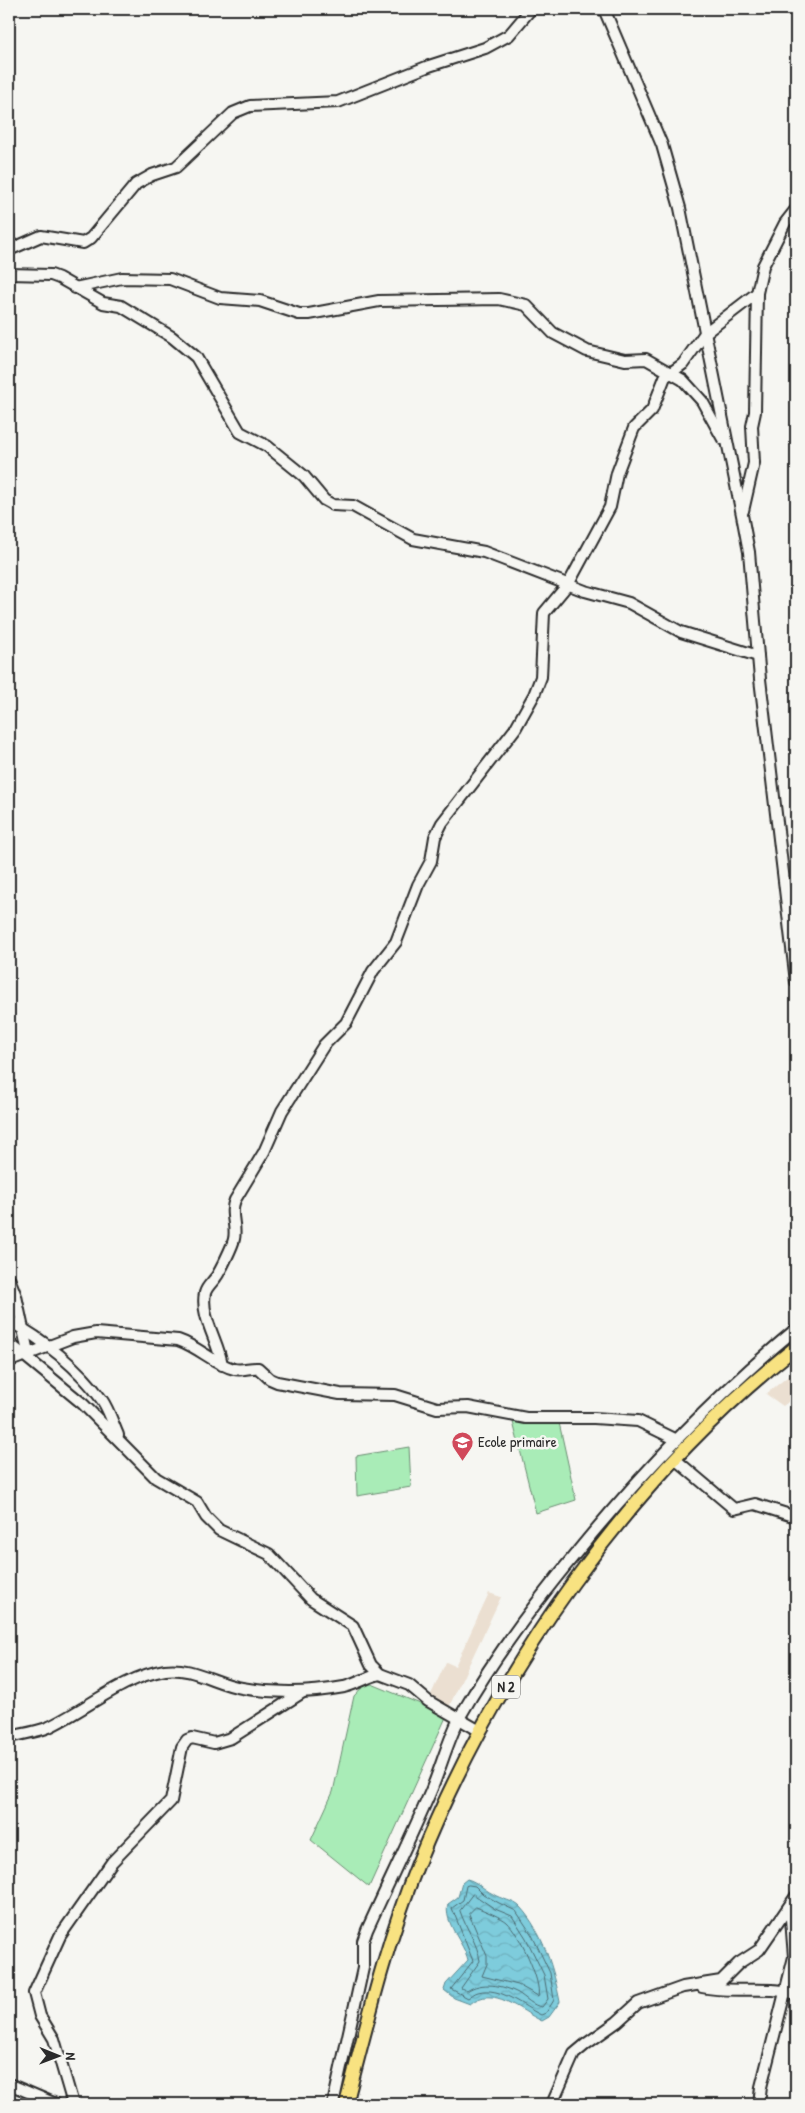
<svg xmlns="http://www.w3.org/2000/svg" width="805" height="2113" font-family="'Patrick Hand',sans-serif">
  <defs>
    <pattern id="water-waves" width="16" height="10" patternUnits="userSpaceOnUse" patternTransform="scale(1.25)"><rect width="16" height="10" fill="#7eccdc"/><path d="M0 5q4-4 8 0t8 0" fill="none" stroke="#6dafbd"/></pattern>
  </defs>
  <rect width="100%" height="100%" fill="#f6f6f2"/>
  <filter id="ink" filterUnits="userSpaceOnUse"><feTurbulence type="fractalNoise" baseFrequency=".02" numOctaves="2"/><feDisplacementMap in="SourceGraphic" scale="10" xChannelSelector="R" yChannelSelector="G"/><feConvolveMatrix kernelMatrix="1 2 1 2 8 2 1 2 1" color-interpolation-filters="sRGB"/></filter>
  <g filter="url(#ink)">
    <!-- built -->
    <g fill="#ebdfd1">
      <polygon points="796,1370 796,1396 783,1406 766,1394"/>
      <polygon points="489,1593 501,1597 447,1711 428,1701 446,1662 455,1666"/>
    </g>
    <!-- grass -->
    <g fill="#a9ecb7" stroke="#6a8c71">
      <polygon points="526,1418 558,1418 576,1500 536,1513 513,1422"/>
      <polygon points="409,1447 411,1487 357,1496 356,1456"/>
      <polygon points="367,1682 447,1715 369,1887 311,1840 333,1792 354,1696"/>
    </g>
    <!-- water -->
    <path fill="url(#water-waves)" stroke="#5d8c95" d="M467,1879C478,1882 483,1889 493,1894C500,1899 515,1901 520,1907C543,1932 554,1970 560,2002L549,2017L542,2021C520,2011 493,1984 470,2004L454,1998L444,1990L446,1984L468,1960C464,1943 443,1922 448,1904L458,1897L462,1883Z"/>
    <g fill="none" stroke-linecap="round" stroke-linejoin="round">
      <!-- shore -->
      <g stroke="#4c6b72" stroke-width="1">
        <path d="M469,1885L475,1886L483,1894L499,1903L516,1911L532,1935L550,1973L554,2000L546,2013L541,2015C522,2006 501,1986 478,1992C474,1993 471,1996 468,1998L451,1989L473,1961L452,1908L463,1900L466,1886Z"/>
        <path d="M473,1894L495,1909L512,1916L526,1938L544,1975L548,1999L542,2007C533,2006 526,1998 518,1993C503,1985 481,1981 467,1991L461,1988L480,1961C478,1944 465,1927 460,1911Z"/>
        <path d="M476,1907C483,1910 503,1918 507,1922C519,1933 542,1982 538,1996L518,1985L482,1976L487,1964V1956L469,1914Z"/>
      </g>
      <defs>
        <g id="minor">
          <polyline points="604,9 662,145 680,208 742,515 749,552 760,679 796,982"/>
          <polyline points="9,250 41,236 83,243 91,238 136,184 152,175 176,167 233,113 250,106 338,102 429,66 485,48 509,35 531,9"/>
          <polyline points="9,274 51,275 59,278 103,303 121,306 172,337 196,357 240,432 267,446 304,476 324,500 333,505 353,506 413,539 484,552 585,591 629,603 681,632 758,656"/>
          <polyline points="75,288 122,278 170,279 220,298 260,301 299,314 309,314 379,301 499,299 526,305 553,333 587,351 625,360 646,359 683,380 702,401 723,439"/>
          <polyline points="743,511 754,463 752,426 755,412 757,293 763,266 785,223 796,209"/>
          <polyline points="9,1278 16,1296 29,1357"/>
          <path d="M9,1321C43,1339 79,1368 102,1400C109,1410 113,1424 118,1435"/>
          <polyline points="9,1343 83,1404 156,1478 197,1502 206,1517 219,1530 269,1554 311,1599 353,1626 371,1665 380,1674 409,1685 428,1701 480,1731"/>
          <path d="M10,1361L73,1337L96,1333L178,1340C199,1347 214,1364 234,1369C243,1371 250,1367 258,1368L270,1379L277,1382L340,1394L395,1395L437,1408L468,1407L526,1418H594L638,1421L677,1440"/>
          <path d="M222,1365C219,1342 200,1317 205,1293C207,1286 212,1283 216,1277C220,1272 233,1245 234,1239C237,1225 229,1213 235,1200L264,1152L282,1111L324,1045L346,1023L373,971L396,942L418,885L431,861L435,837L442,823L515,729L534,695L541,677L544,613L569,583L610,507L617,473L634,428L652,410L665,377L683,364L705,333L757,293"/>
          <polyline points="676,1460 734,1509 755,1504 796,1517"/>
          <path d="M9,1737C22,1734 37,1732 49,1727C87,1709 123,1677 165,1670C192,1666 216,1684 242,1688C276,1694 311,1693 344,1687C357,1684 367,1677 380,1674"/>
          <path d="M702,1987C733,1994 766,1985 796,1994"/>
          <polyline points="9,2084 56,2104"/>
          <polyline points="73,2104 54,2039 40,2016 34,1993 60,1936 112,1862 171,1801 182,1747 187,1740 192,1738 214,1743 231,1738 303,1692"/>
          <path d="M333,2104L363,1968V1941L367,1930C388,1884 410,1839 430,1793C441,1768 448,1739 461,1715C494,1657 534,1604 577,1552C643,1471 715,1396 796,1329"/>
          <polyline points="552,2104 574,2054 586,2044 617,2022 638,2003 683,1987 721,1981 739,1963 759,1950 796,1896"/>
          <polyline points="759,2104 761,2087 794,1957 790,1906"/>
        </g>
        <path id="major" d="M346,2104C367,2024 386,1943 417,1866C496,1669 629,1479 796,1347"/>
      </defs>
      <!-- minor casing -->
      <use href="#minor" stroke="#2b2b2b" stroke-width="14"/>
      <!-- major casing -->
      <use href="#major" stroke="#2b2b2b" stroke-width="16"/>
      <!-- minor -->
      <use href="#minor" stroke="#f6f6f2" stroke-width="10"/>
      <!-- major -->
      <use href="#major" stroke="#f8e281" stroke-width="12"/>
    </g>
  </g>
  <!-- icons -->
  <defs>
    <symbol id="school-pin" viewBox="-11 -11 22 30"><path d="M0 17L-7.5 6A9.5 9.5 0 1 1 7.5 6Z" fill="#d1495b" stroke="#f6f6f2"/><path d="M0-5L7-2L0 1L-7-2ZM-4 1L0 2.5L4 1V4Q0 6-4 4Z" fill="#fff"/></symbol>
  </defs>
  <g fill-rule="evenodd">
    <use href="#school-pin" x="450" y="1430" width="25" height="34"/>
  </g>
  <g text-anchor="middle" stroke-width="5" stroke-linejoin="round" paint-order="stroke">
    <!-- shield labels -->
    <rect fill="#f6f6f2" stroke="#686867" stroke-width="1" x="492" y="1675.5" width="28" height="23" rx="4"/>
    <g font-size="14" font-weight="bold" fill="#2b2b2b">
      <text x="506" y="1692">N 2</text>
    </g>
    <!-- poi labels -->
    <g font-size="15" fill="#2b2b2b" stroke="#f6f6f2" text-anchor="start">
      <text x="478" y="1447">Ecole primaire</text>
    </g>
  </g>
  <!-- margin -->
  <rect width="805" height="2113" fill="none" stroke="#f6f6f2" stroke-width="30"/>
  <rect x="15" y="15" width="775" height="2083" fill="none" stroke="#2b2b2b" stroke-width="2" filter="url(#ink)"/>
  <!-- north arrow -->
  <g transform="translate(58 2056) rotate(91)" stroke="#f6f6f2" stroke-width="4" paint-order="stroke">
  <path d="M0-4L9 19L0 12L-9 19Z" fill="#2b2b2b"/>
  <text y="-8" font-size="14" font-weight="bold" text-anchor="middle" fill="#2b2b2b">N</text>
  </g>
</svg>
